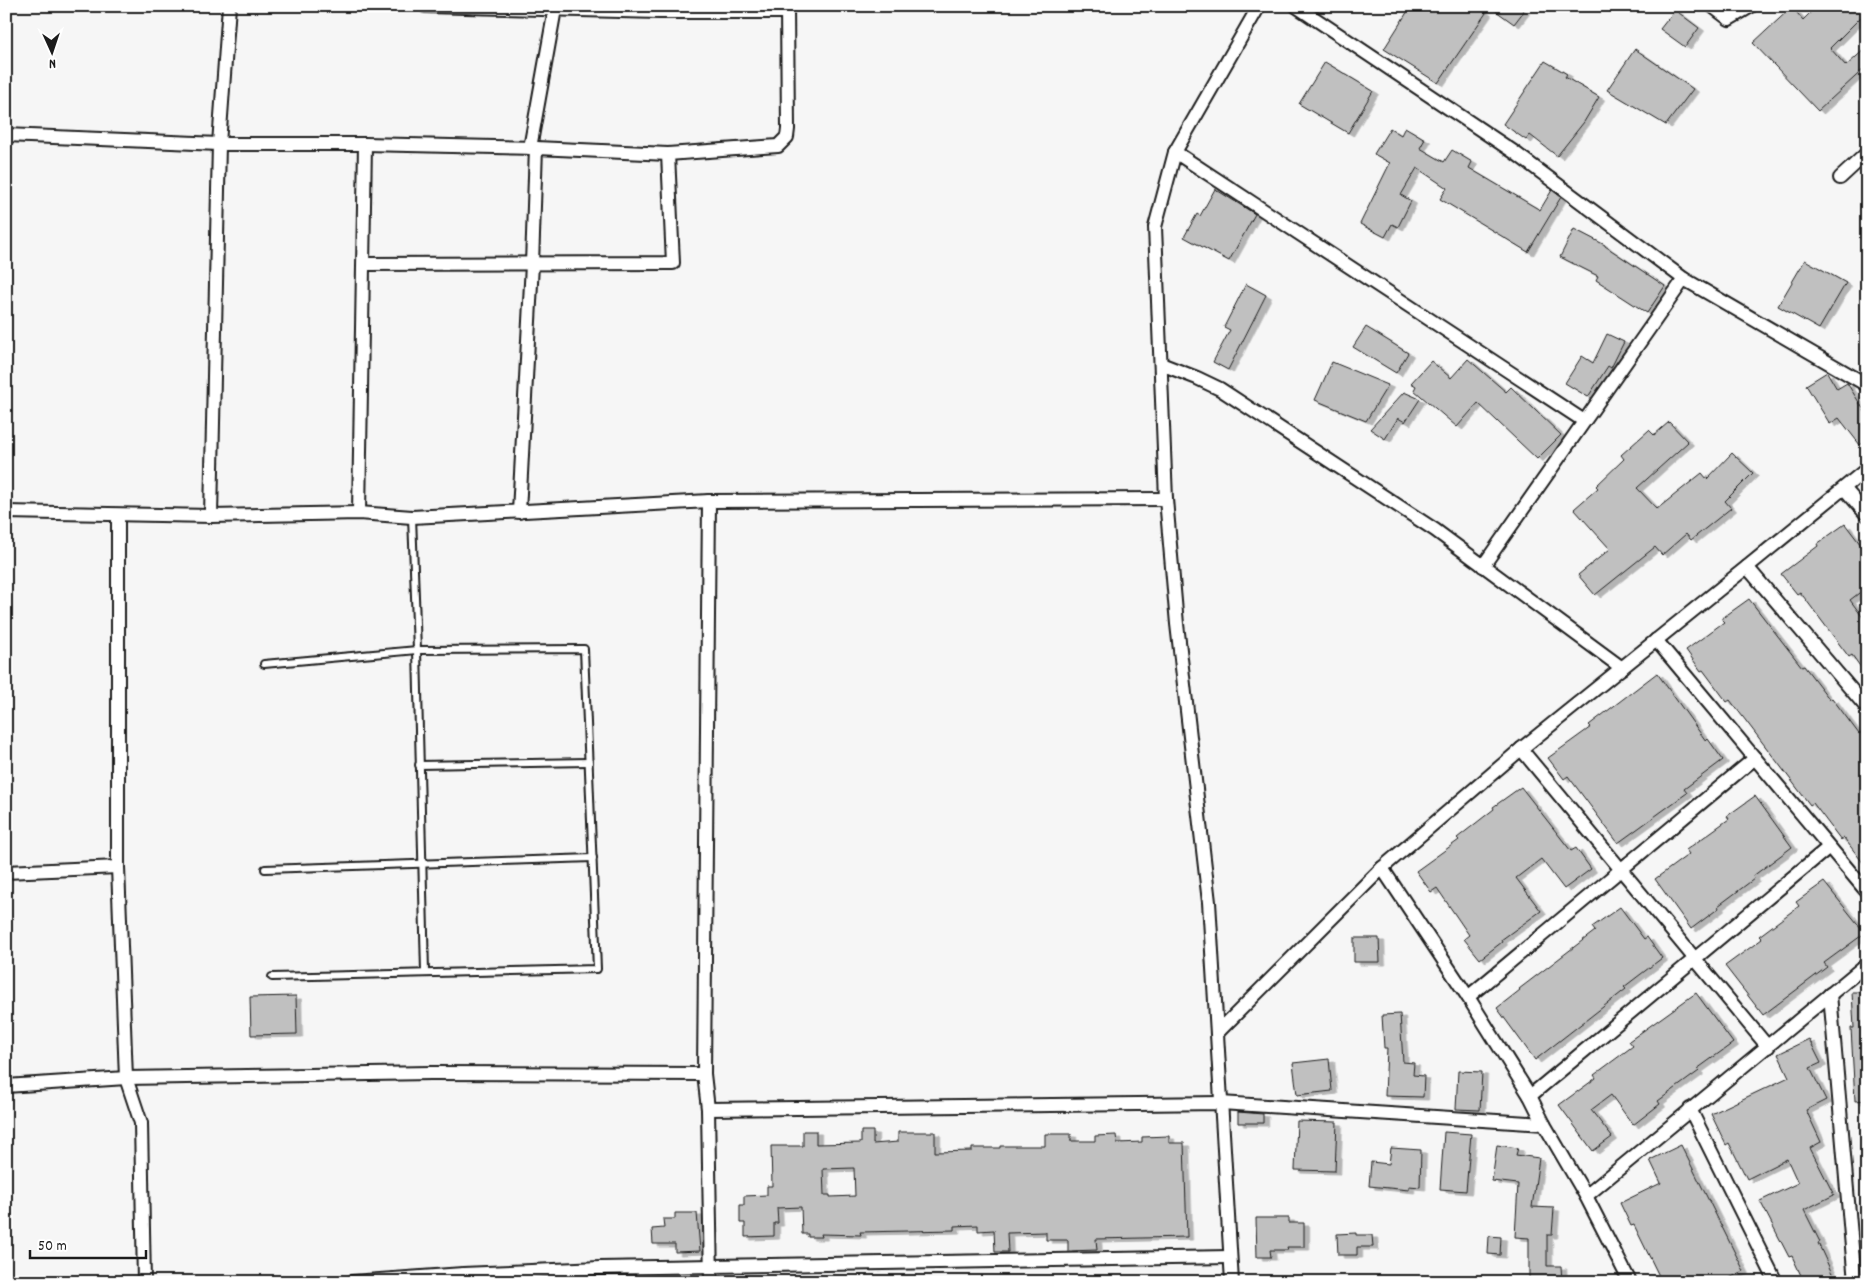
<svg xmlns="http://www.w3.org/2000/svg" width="1873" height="1288" font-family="Dekko,sans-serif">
  <defs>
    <filter id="shadow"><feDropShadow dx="5.5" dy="3" stdDeviation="0" flood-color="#0004"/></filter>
  </defs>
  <rect width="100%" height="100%" fill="#f6f6f6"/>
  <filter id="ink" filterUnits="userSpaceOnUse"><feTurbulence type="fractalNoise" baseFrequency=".02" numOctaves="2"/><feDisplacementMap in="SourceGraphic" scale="10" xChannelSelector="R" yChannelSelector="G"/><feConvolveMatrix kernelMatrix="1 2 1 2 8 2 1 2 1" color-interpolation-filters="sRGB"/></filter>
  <g filter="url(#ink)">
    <!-- building -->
    <g fill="#c0c0c0" stroke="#1c1c1c" fill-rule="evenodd" filter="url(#shadow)">
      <polygon points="1411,6 1477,6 1486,13 1438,83 1384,49"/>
      <polygon points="1489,6 1517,6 1524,11 1514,24"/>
      <polygon points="1817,6 1867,6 1867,11 1830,48 1846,66 1867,47 1867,66 1818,111 1753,43 1792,7 1803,20"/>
      <polygon points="1675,10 1699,28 1685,47 1660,29"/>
      <polygon points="1635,49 1693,89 1666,125 1607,90"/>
      <polygon points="1545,61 1567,74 1565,77 1599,97 1584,122 1557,156 1530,135 1526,140 1503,124"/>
      <polygon points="1325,62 1373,91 1348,133 1299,104"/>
      <polygon points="1405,127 1425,139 1420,148 1444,162 1452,150 1472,162 1469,168 1540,210 1552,190 1561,197 1528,252 1440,199 1447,188 1417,168 1401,195 1411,201 1398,227 1392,224 1385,237 1360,224 1390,163 1374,154 1390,128 1401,135"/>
      <polygon points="1215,189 1255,214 1229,261 1184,237 1197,214 1200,216"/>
      <polygon points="1574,229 1605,245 1605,246 1665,286 1647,313 1596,280 1598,276 1560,257"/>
      <polygon points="1805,260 1846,283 1819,329 1778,306"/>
      <polygon points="1246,284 1266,295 1228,370 1213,362 1230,330 1224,327"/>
      <polygon points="1366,327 1408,353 1396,373 1353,347"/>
      <polygon points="1607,334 1624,342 1611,368 1608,366 1588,397 1565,383 1582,356 1593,363"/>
      <polygon points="1468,359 1506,392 1511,387 1561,435 1537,459 1478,403 1457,427 1414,390 1416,386 1411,383 1431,361 1451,378"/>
      <polygon points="1332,362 1388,385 1366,421 1315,400"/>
      <polygon points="1827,372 1837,389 1847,383 1867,415 1867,440 1860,445 1839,418 1830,424 1806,385"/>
      <polygon points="1404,392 1420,399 1405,422 1398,418 1385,439 1370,429"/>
      <polygon points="1669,422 1688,442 1637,488 1657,509 1702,473 1707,479 1732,453 1753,473 1725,501 1731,508 1691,540 1686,534 1662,555 1655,547 1595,595 1578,575 1610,549 1574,509 1598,488 1596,486 1624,459 1621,455 1649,430 1654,435"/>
      <polygon points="1845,524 1867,553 1867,587 1850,600 1867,623 1867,676 1852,655 1849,657 1800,592 1797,594 1781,574 1818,546 1817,544"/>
      <polygon points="1749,599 1802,667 1804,666 1830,700 1832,698 1859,734 1861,733 1867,740 1867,868 1844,838 1841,840 1813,803 1810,805 1730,700 1727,702 1703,670 1701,671 1686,650 1724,622 1721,619"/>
      <polygon points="1657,673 1706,741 1708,739 1723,760 1684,789 1687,793 1618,843 1568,776 1564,779 1548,758 1591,727 1589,725"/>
      <polygon points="1521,787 1571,851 1576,848 1591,869 1564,889 1541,859 1516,878 1541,911 1501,940 1502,942 1480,959 1464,939 1469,935 1437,888 1431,892 1416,871 1459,840 1457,838 1494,809 1493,807"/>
      <polygon points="1755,796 1792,847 1753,876 1754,879 1718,906 1719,908 1691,929 1655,879 1689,854 1686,850 1729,819 1727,816"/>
      <polygon points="1824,882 1865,933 1824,963 1827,967 1763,1015 1725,966 1762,939 1759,936 1799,906 1796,902"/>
      <polygon points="1620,907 1644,939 1647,937 1662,958 1624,987 1626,989 1535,1060 1497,1008 1520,990 1519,989 1595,931 1592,927"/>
      <polygon points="1354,938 1379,938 1380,962 1354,962"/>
      <polygon points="1852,992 1867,992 1867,1100 1855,1101 1851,1028 1854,1028"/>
      <polygon points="1696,993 1733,1043 1697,1069 1699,1071 1658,1101 1660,1104 1633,1125 1611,1095 1591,1110 1612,1137 1593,1151 1559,1105 1596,1078 1594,1075 1633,1046 1629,1041"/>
      <polygon points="296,996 297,1034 251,1035 250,997"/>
      <polygon points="1400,1014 1403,1062 1414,1063 1413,1075 1424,1076 1423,1097 1385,1096 1387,1048 1384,1048 1382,1015"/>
      <polygon points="1809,1039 1821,1063 1810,1068 1826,1100 1806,1110 1821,1142 1810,1148 1834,1195 1804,1210 1820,1242 1818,1243 1836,1282 1804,1282 1792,1256 1789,1257 1760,1201 1798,1183 1787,1159 1747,1179 1729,1143 1726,1145 1711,1114 1789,1077 1778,1054"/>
      <polygon points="1329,1059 1332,1091 1297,1095 1293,1063"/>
      <polygon points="1458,1071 1482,1072 1480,1110 1456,1109"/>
      <polygon points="1238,1112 1263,1114 1263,1123 1238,1123"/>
      <polygon points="1297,1121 1337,1122 1335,1171 1295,1170"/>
      <path d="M803,1131H816V1144L861,1143V1131H873V1144L898,1142V1132H935V1152L972,1151V1148H1000V1146H1045V1134H1071V1141H1095V1136L1116,1135L1117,1143L1142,1142V1137L1169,1136V1143H1184L1187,1237L1096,1239L1097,1250L1068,1251V1240H1046V1232L1007,1233L1008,1252H995L994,1230L978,1231V1225L954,1226V1230L860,1232L861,1235L821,1234L822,1237H808V1234H802L801,1207L777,1208L778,1223H774V1236L745,1237V1223H740V1205H744V1196L767,1195V1186H772L771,1146H803ZM854,1168L855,1196L830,1197V1195H824L823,1169Z"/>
      <polygon points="1444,1132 1471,1134 1466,1191 1440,1189"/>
      <polygon points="1497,1145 1518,1148 1516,1155 1539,1158 1532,1207 1554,1208 1552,1235 1547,1235 1547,1266 1561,1266 1562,1282 1529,1282 1529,1238 1515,1237 1518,1184 1492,1181"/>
      <polygon points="1681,1145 1744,1271 1721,1282 1662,1282 1634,1225 1631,1226 1620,1203 1661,1183 1650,1160"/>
      <polygon points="1391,1148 1421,1150 1420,1187 1409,1186 1409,1190 1369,1186 1371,1162 1389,1164"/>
      <polygon points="675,1213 697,1213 700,1251 675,1252 675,1244 653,1244 652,1229 664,1228 663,1219 675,1219"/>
      <polygon points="1256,1218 1289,1218 1289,1223 1304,1223 1304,1247 1287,1247 1288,1250 1270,1250 1271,1257 1257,1257"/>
      <polygon points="1356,1233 1356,1235 1372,1235 1373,1247 1357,1247 1357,1255 1338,1255 1337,1234"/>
      <polygon points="1489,1236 1501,1237 1500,1255 1488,1254"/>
    </g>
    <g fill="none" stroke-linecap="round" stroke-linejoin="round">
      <defs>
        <g id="lane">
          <polyline points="412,517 417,650 425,972"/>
          <polyline points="264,664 417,650 584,649 597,969 272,977"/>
          <polyline points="419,765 589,762"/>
          <polyline points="265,869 593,858"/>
        </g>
        <g id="street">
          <polyline points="425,6 659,12 787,12"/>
          <polyline points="1296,6 1514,152 1684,279 1867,385"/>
          <polyline points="1712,6 1729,19 1751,6"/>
          <polyline points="6,135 219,144 365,144 536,148 668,154 778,146 787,137 788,129 787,6"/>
          <polyline points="530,148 555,9"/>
          <polyline points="1175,152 1584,421"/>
          <polyline points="1840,178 1867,153"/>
          <polyline points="364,264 673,263 668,154"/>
          <polyline points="1161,364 1197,378 1220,389 1435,530 1622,668"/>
          <polyline points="1844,488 1867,515"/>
          <polyline points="6,512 211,516 359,513 412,517 709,501 1166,499"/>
          <polyline points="519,512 532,264 536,148"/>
          <polyline points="359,513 365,144"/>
          <polyline points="118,515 118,867 126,1078 141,1123 144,1282"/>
          <polyline points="211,516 219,144 229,6"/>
          <polyline points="1483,566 1684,279"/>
          <polyline points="1747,567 1867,708"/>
          <polyline points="1656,640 1867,892"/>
          <polyline points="1521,749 1768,1047"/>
          <polyline points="1382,868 1468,997 1530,1096 1544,1124 1586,1196 1630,1282"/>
          <polyline points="6,872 118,867"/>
          <polyline points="1830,994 1855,1282"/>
          <polyline points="1468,997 1755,758"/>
          <polyline points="1218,1032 1382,868 1521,749 1747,567 1867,469"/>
          <polyline points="704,1074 709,501"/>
          <polyline points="6,1086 126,1078 431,1073 704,1074 708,1109 711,1282"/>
          <polyline points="1530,1096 1829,847"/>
          <polyline points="708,1109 1221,1103 1544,1124"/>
          <polyline points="1690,1109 1776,1282"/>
          <polyline points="1586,1196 1867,964"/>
          <polyline points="352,1282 463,1274 600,1268 1230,1257"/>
          <polyline points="1232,1282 1209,902 1177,624 1166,499 1155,227 1175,152 1259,6"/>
        </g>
      </defs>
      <!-- lane casing -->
      <use href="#lane" stroke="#1c1c1c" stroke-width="10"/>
      <!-- street casing -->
      <use href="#street" stroke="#1c1c1c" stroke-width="16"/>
      <!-- lane -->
      <use href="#lane" stroke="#fff" stroke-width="6"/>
      <!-- street -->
      <use href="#street" stroke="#fff" stroke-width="12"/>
    </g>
  </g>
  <!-- margin -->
  <rect width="1873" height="1288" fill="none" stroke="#fff" stroke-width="25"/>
  <rect x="12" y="12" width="1848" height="1263" fill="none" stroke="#1c1c1c" stroke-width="2" filter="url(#ink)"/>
  <!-- north arrow -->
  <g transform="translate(52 52) rotate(177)" stroke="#ffffff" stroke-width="4" paint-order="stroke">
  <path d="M0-4L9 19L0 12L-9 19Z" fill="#1c1c1c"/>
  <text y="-8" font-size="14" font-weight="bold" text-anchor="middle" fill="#1c1c1c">N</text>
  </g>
  <!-- scale -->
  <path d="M30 1250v8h116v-8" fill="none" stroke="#1c1c1c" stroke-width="2.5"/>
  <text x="38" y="1250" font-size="15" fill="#1c1c1c" stroke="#ffffff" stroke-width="4" paint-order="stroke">50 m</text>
</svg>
